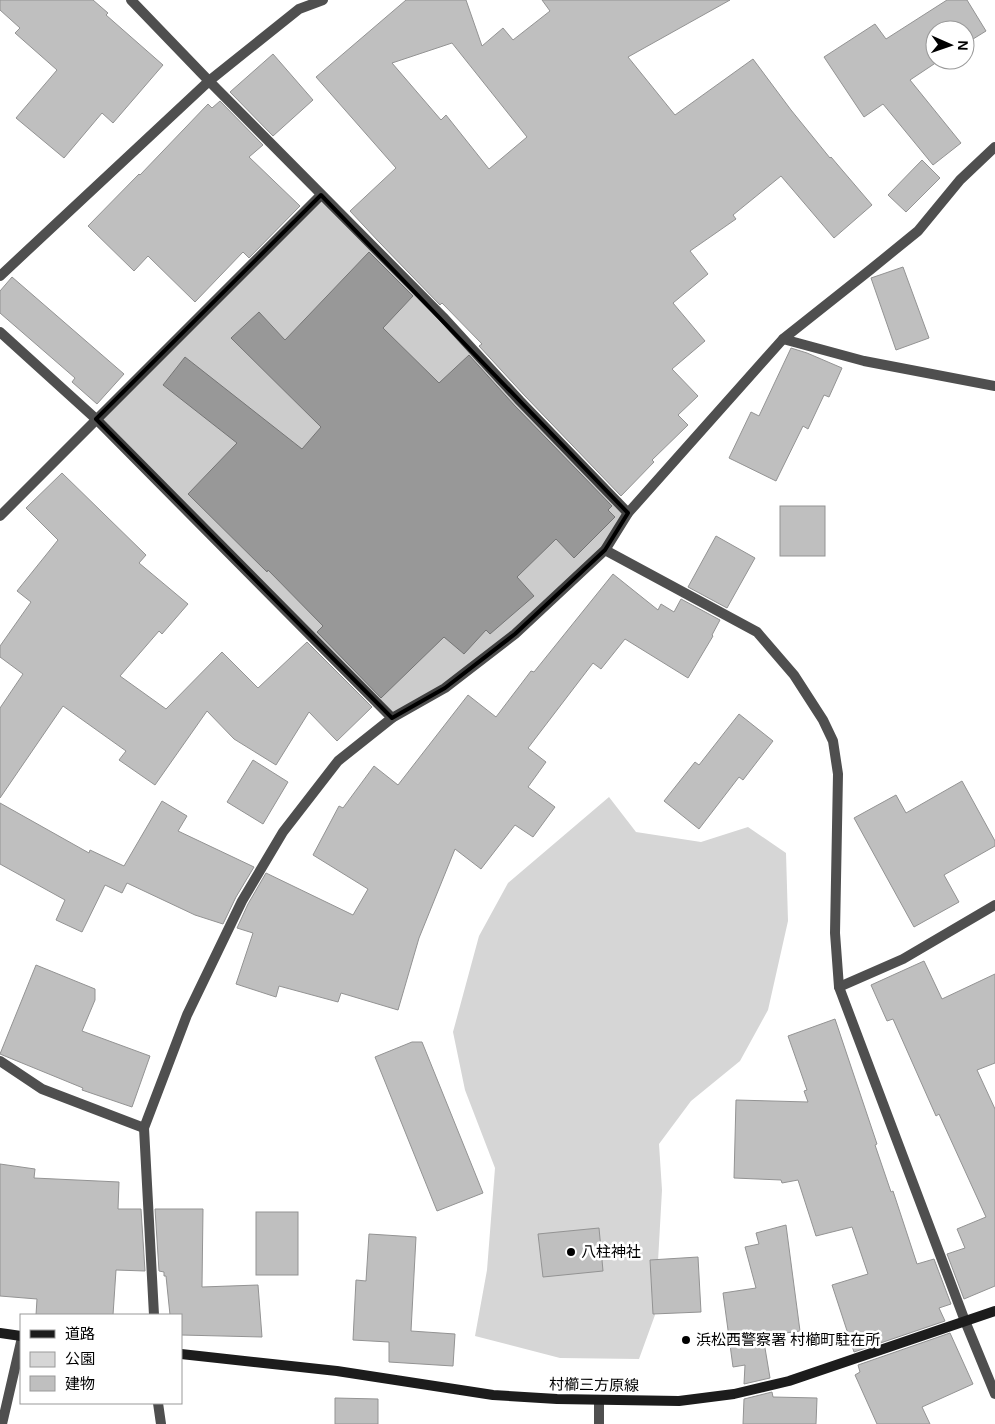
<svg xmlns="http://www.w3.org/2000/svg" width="995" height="1424" font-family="Arial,'Noto Sans JP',sans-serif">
  <rect width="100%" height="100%" fill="#fff"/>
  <!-- green -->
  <polygon fill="#d6d6d6" points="609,797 636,832 701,842 748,827 786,853 788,921 768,1010 740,1061 691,1101 659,1144 662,1190 655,1315 639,1359 560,1358 475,1336 487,1270 495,1168 465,1090 453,1032 479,936 508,883"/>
  <!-- building -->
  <g fill="#bfbfbf" stroke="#939393" fill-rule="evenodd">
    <polygon points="0,0 93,0 108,13 106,15 163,65 113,123 102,113 64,158 16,118 57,70 15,33 20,28 0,10"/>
    <path d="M406,0H466L482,46L503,28L513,40L550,11L542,0H730L628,57L675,115L753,59L791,110L830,158L831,157L872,205L834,238L781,176L733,215L736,219L690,251L708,274L673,303L705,341L672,369L698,396L678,415L688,425L652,460L654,462L621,496L525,396L479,346L482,344L442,303L440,305L379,242L350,211L396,168L316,77ZM452,43L527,137L489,169L446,115L441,120L392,63Z"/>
    <polygon points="947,0 967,0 986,31 965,44 965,30 935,30 935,60 940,60 910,80 961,143 933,165 883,104 864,117 824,57 875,24 886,39"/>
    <polygon points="273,54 313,100 273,136 230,92"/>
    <polygon points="220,101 263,145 249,157 300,206 249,258 243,252 195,302 148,256 134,271 88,226 139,174 140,175 208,104 212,108"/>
    <polygon points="922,160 940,178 906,212 888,195"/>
    <polygon points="369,252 413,296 383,328 439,383 469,355 515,406 612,506 608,510 615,517 574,558 556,539 517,577 534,596 490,634 486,630 464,654 444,637 381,698 317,632 323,626 268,570 267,572 188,494 237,443 163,385 185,357 302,449 321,427 231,338 259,312 285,340"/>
    <polygon points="903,267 929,338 896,350 871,278"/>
    <polygon points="12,277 124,374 97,404 72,382 75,378 0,313 0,291"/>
    <polygon points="791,348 807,353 842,368 829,397 824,395 808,429 803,426 776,481 729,458 751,412 759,416"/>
    <polygon points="62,473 146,555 139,563 188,604 162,634 159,631 120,676 166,709 222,652 258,688 307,642 372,707 337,741 309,712 276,765 234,739 207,711 155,785 119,760 126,751 63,706 0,798 0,708 23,674 0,657 0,646 31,602 17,591 58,540 26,508"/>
    <rect x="780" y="506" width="45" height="50"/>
    <polygon points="716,536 755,558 727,608 688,587"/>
    <polygon points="613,574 658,610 661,604 674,612 681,599 720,620 712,635 713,636 688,678 625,639 601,669 593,663 528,748 546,762 528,787 555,807 533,837 515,825 481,869 455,849 419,938 398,1010 341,993 338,1002 279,986 276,997 236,984 253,933 237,928 248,904 266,873 353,915 368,889 313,855 339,806 343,808 374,766 398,785 468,695 496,717 531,671 534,672"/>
    <polygon points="739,714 773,741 743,780 739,777 699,829 664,801 695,762 699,765"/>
    <polygon points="253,760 288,782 263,824 227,802"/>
    <polygon points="962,781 995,841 995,846 944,875 959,902 914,927 854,818 896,795 906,813"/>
    <polygon points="162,801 187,816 178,831 254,867 236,897 223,924 195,915 127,883 122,893 105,885 82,932 56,920 65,900 0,864 0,803 89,853 90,850 124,866"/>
    <polygon points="924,961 942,999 995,974 995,1063 977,1070 995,1109 995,1286 964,1299 947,1254 965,1248 957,1229 986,1217 939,1114 936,1116 893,1019 887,1021 871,985"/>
    <polygon points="36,965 95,989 95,1000 82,1031 150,1056 132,1107 82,1090 83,1088 0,1054"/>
    <polygon points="835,1019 877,1144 875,1145 891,1192 893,1191 917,1264 934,1259 951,1304 939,1308 945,1321 854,1352 832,1285 868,1274 852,1227 816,1236 798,1180 782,1183 781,1180 734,1178 736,1100 808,1102 804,1091 807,1090 788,1036"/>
    <polygon points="412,1042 422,1042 483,1193 437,1211 375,1057"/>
    <polygon points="0,1164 35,1169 34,1178 119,1182 118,1209 141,1209 145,1271 116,1270 113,1315 36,1315 37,1299 0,1296"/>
    <polygon points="155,1209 203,1209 202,1287 258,1285 262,1337 181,1335 181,1315 170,1315 166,1276 164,1276 164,1272 159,1271"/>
    <rect x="256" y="1212" width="42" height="63"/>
    <polygon points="786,1225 800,1331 763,1336 770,1378 744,1384 745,1365 733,1367 723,1293 756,1288 745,1247 759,1244 756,1233"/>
    <polygon points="599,1228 603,1271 543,1277 538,1234"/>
    <polygon points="369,1234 416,1237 411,1331 455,1334 453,1366 389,1362 389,1342 353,1340 356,1280 366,1281"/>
    <polygon points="698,1257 701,1312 653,1314 650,1260"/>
    <polygon points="950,1333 973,1384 922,1407 930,1424 877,1424 855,1375 860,1372 858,1365"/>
    <polygon points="772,1392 773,1397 817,1398 816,1424 743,1424 744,1399"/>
    <polygon points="335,1398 378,1399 378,1424 335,1424"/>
  </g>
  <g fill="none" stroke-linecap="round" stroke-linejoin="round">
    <!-- minor -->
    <g stroke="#4f4f4f" stroke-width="10">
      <polyline points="131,0 209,81 299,9 323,0"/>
      <polyline points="0,276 209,81 443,317 520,401 628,513"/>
      <polyline points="0,332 96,419 392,718"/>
      <polyline points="783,339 864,361 995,386"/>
      <polyline points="0,516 321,195"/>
      <polyline points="605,550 757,632 794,675 823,720 833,741 838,774 835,933 839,987 965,1321 995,1394"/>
      <polyline points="839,987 903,959 995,905"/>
      <polyline points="0,1061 42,1089 144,1128"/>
      <polyline points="154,1315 144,1128 187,1015 242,901 283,832 338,761 392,718 445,688 515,634 605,550 628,513 783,339 870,270 918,231 960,180 995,147"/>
      <polyline points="599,1400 599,1424"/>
      <polyline points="158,1403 161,1424"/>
      <polyline points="2,1424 21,1342"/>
    </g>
    <!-- secondary -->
    <g stroke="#1c1c1c" stroke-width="10">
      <polyline points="0,1333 21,1336"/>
      <polyline points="181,1354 337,1371 493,1395 557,1399 679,1401 734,1394 789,1381 995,1311"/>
    </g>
  </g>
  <!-- marked area -->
  <path fill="#000" fill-opacity="0.2" stroke="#000" stroke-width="4" stroke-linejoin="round" d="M321,195L628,513L605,550L515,634L445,688L392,718L96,419Z"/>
  <!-- markers -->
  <g fill="#000" stroke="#fff" stroke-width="2">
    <circle cx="571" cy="1252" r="5"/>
    <circle cx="686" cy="1340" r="5"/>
  </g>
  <g text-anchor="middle" stroke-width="5" stroke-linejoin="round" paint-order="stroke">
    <!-- poi labels -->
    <g font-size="15" fill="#000" stroke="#fff" text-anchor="start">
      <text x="581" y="1257">八柱神社</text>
      <text x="696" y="1345">浜松西警察署 村櫛町駐在所</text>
    </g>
    <!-- street labels -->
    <g font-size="15" fill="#000" stroke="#fff">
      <text transform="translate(594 1385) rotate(1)" y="5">村櫛三方原線</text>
    </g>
  </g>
  <!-- legend -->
  <rect x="20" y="1314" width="162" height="90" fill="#ffffff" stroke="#999999"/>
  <rect x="30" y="1330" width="25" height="8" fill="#1c1c1c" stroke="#999999"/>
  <text x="65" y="1339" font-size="15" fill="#000000">道路</text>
  <rect x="30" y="1352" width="25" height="15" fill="#d6d6d6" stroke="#999999"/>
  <text x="65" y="1364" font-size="15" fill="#000000">公園</text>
  <rect x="30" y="1376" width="25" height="15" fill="#bfbfbf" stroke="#999999"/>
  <text x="65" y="1389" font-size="15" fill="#000000">建物</text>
  <!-- north arrow -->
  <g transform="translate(950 45) rotate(92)"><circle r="24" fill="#ffffff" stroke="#999999"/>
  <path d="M0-4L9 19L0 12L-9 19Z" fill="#000000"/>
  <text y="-8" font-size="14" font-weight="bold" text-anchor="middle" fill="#000000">N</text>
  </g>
</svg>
